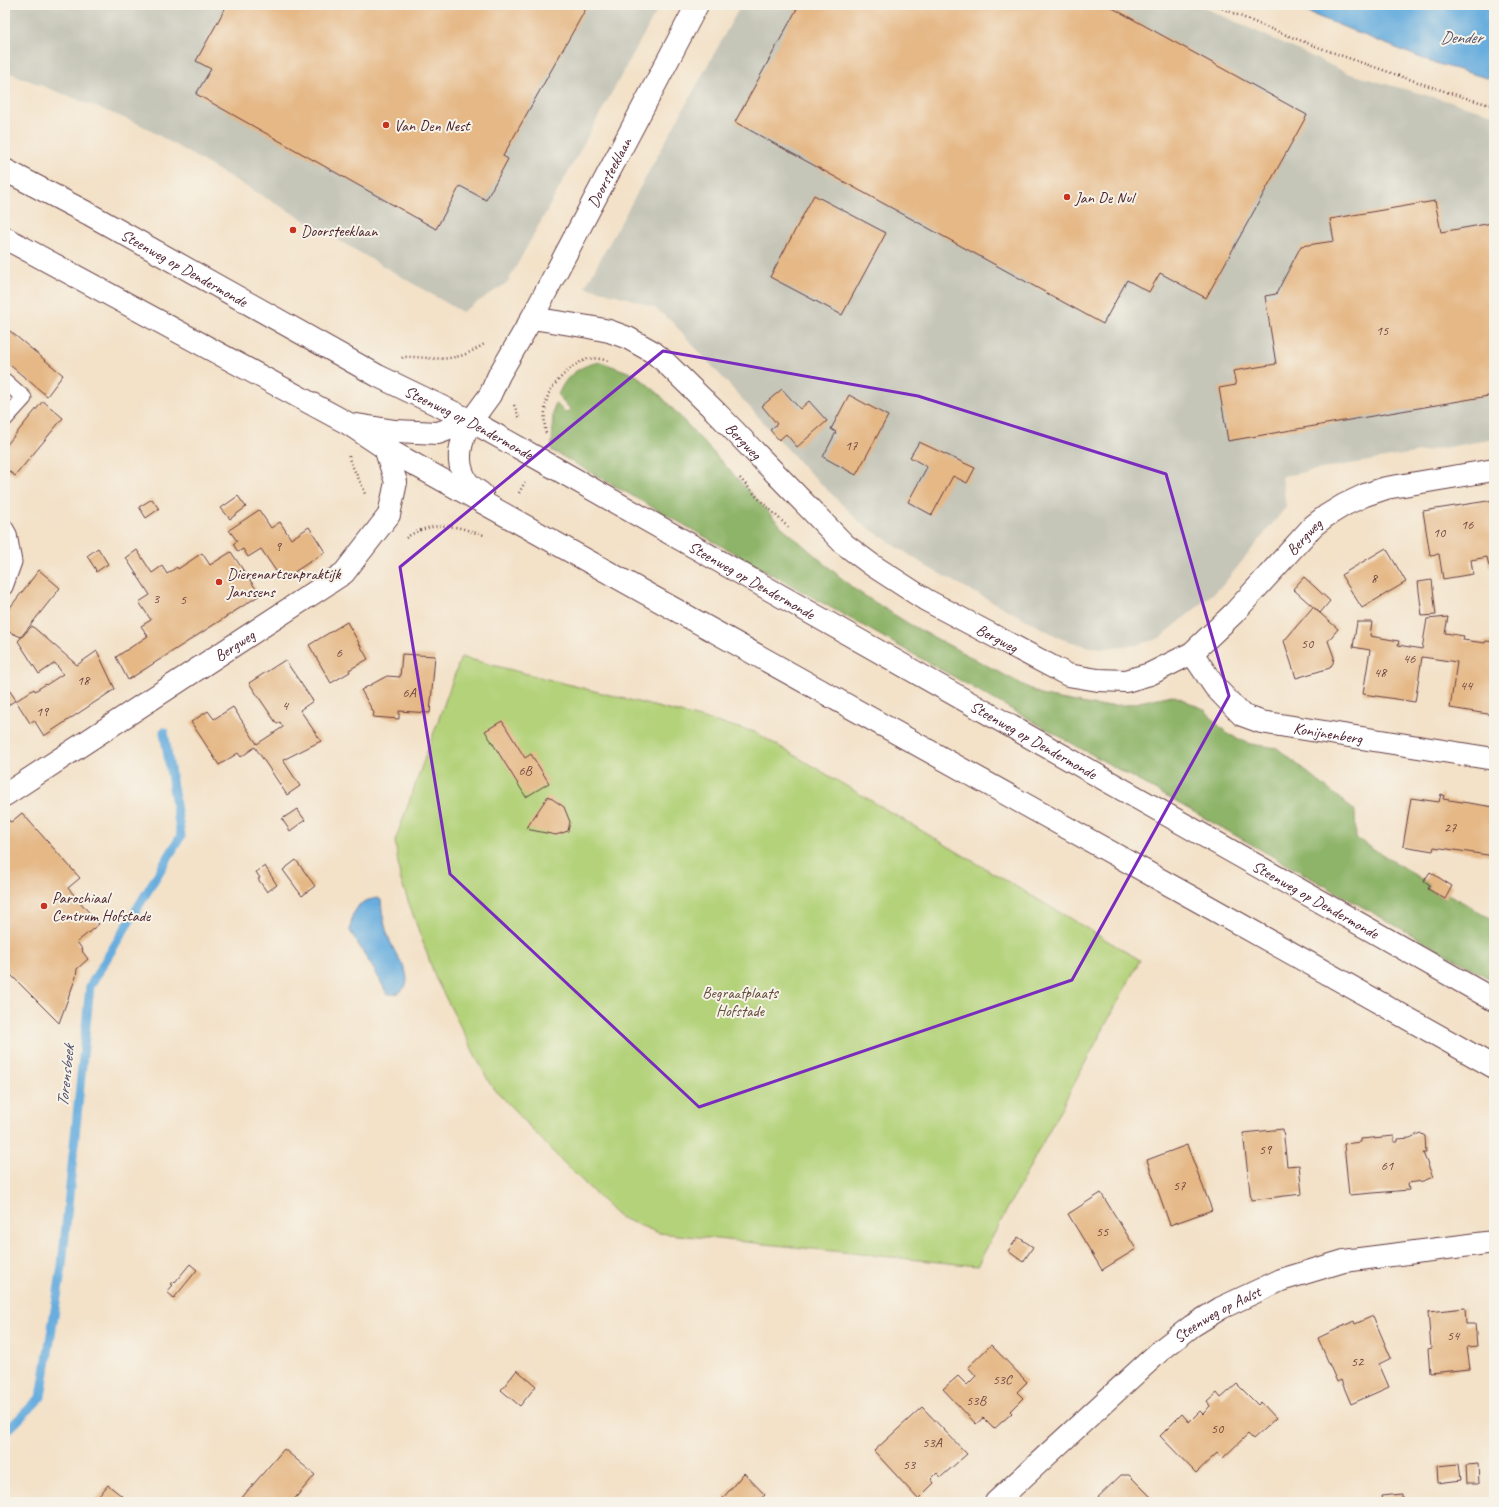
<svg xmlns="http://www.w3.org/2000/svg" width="1499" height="1507" font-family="Caveat,sans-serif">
  <rect width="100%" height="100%" fill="#f7f3e8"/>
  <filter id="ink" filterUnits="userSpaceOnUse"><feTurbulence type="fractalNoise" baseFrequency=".025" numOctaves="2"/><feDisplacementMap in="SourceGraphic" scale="8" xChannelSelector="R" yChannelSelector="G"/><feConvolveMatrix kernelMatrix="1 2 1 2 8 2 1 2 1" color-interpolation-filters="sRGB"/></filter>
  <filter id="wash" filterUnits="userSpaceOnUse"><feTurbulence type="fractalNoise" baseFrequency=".012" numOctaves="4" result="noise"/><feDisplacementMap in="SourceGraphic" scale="16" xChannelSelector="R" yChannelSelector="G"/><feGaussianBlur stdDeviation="0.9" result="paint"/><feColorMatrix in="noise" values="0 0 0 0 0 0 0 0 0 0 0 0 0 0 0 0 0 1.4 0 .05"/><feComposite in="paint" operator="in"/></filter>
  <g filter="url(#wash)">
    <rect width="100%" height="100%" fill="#f3e1c8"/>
    <!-- industrial -->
    <g fill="#c5c5b8">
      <polygon points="5,5 660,5 507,283 462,312 139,124 5,71"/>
      <polygon points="741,5 1199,5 1350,74 1494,114 1494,439 1282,476 1286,507 1222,586 1160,638 1137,645 1104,648 1089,647 1062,639 929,568 861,523 801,464 673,323 655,308 627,298 585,287"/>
    </g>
    <!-- green -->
    <polygon fill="#b3d279" stroke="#7e7852" points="461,657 755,732 1140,960 977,1266 659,1233 619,1217 556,1155 490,1084 436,979 400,878 395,841"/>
    <!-- forest -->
    <path fill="#8eb469" stroke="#6c6a4a" d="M601,362L636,375L659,394L782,527L854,589L909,624L1044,696L1097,706L1126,705L1172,695L1184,700L1205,710L1216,723L1228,734L1250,744L1277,748L1355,811L1356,838L1423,880L1430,885L1428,889L1444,899L1448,894L1494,920V981L551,450C554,434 551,420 555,403L566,413L570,409L558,395C566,375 580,365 601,362Z"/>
    <!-- water -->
    <g fill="#68adde" stroke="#596684">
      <polygon points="1289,5 1494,5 1494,80 1431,62"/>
      <path d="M378,898L381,900C382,916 386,933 393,948C398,958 407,968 407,980C407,990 396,996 387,994L376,973L350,931L352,916L359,905L368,900Z"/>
    </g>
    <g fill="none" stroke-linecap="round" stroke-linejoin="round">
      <!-- stream -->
      <polyline stroke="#68adde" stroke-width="9" points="5,1433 41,1397 62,1266 90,986 181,836 164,732"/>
    </g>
    <g id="blocks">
      <!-- building -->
      <g fill="#e5b886">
        <polygon points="227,5 588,5 503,156 508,159 486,200 460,186 436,229 196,94 211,69 196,61"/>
        <polygon points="799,5 1107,5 1307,115 1206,298 1160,273 1149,292 1127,280 1103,324 735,122"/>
        <polygon points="814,195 886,233 842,315 770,277"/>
        <polygon points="1435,201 1441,232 1492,223 1494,232 1494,395 1228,441 1219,388 1236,385 1233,371 1276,364 1265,296 1276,294 1301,246 1334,241 1330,219"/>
        <polygon points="5,327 63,375 47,396 5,361"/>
        <polygon points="782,389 800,409 809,401 827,421 797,447 786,434 779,440 770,430 777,424 762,406"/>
        <polygon points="849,395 888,416 856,475 823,457 836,432 831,429"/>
        <polygon points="43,401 63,418 15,476 5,468 5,447"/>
        <polygon points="919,442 975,468 967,483 953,476 932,515 908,502 927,467 910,457"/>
        <polygon points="238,496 246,507 230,519 221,508"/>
        <polygon points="152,499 159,509 146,518 139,507"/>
        <polygon points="1494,500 1494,566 1489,566 1487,557 1471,560 1473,574 1443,579 1439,554 1430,555 1423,511"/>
        <polygon points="259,510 271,528 280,522 291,539 309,527 325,552 282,580 261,549 248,557 243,549 238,552 233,544 237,541 229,530"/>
        <polygon points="98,548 108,564 96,572 95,571 96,570 87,556"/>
        <polygon points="1386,548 1406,582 1362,608 1341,575"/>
        <polygon points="137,550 152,573 162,566 167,574 177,567 178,569 202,553 210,565 231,552 260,595 128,680 116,657 148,636 141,626 151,620 139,602 150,595 126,558"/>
        <polygon points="39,570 60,588 21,637 5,630 5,614"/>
        <polygon points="1304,577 1330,601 1320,613 1293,589"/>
        <polygon points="1432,580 1436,615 1422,616 1418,582"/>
        <polygon points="1313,607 1338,629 1328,641 1334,657 1333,663 1330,668 1296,678 1284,641"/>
        <polygon points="1448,617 1445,633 1464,636 1463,640 1485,643 1486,641 1494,642 1494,715 1450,708 1457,662 1422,657 1415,702 1363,694 1370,650 1353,647 1357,622 1372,622 1370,636 1399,641 1398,645 1422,649 1427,619"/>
        <polygon points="347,622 368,659 349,670 350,672 331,683 309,645"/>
        <polygon points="32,626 77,665 97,651 115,689 44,736 34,720 30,723 16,701 34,689 35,691 46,684 46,685 63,674 55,663 39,674 18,641"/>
        <polygon points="402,654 435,656 430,713 399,711 399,719 373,717 374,713 361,690 387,676 400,677"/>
        <polygon points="285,660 313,701 300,710 321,741 283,760 300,786 287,795 255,747 241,757 238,753 219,765 191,722 208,711 214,719 233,707 257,744 283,727 280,722 277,724 249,683"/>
        <polygon points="5,684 16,700 5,707"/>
        <polygon points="502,721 525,758 531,754 549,783 526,797 485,731"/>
        <polygon points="1441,794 1444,795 1443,799 1494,807 1494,856 1434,847 1433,851 1403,846 1411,798 1439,802"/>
        <polygon points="548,796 564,807 570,822 568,831 556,835 526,829"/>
        <polygon points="297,809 305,820 290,831 282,819"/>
        <polygon points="22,813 80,878 68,888 99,924 77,942 83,950 82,951 88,959 77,969 76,977 59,1023 5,969 5,823 8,820 11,822"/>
        <polygon points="296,860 315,886 302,896 283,870"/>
        <polygon points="265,866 277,885 267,892 258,879 260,878 256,872"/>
        <polygon points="1430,872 1452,886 1445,899 1428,889 1430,885 1424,881"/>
        <polygon points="1283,1129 1287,1166 1299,1165 1302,1194 1251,1200 1243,1133"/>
        <polygon points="1420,1133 1425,1136 1426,1153 1423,1153 1433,1177 1423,1181 1408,1183 1409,1190 1349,1195 1344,1144 1361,1142 1361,1139 1394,1136 1394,1142 1398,1142 1398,1139 1410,1138"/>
        <polygon points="1187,1145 1212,1210 1170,1225 1147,1160"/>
        <polygon points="1101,1193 1136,1249 1102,1270 1068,1214"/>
        <polygon points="1018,1237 1033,1247 1023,1262 1008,1251"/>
        <polygon points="190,1264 197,1270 174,1298 167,1292 173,1285 171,1284 174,1281 175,1282"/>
        <polygon points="1465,1308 1466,1324 1475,1324 1477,1346 1467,1347 1470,1369 1430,1373 1428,1349 1431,1348 1428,1312"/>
        <polygon points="1373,1316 1391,1358 1379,1364 1389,1387 1351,1404 1341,1380 1337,1382 1318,1338 1354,1321 1355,1324"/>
        <polygon points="991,1345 1027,1382 1017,1392 1023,1398 1010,1411 1012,1413 994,1429 983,1418 976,1424 943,1389 958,1376 967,1385 976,1376 968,1367"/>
        <polygon points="517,1370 536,1386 520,1406 501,1390"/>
        <polygon points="1237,1384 1258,1405 1261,1402 1276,1418 1253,1439 1248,1434 1222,1459 1217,1453 1196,1473 1160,1436 1182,1414 1189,1422 1200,1411 1203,1414 1210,1406 1207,1402 1217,1393 1221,1398"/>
        <polygon points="922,1407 967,1454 941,1477 937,1473 931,1479 934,1483 918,1499 874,1451"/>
        <polygon points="284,1449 315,1475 292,1502 238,1502"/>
        <polygon points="1459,1464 1461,1480 1438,1483 1437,1466"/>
        <polygon points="1478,1464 1479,1484 1467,1484 1466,1465"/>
        <polygon points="744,1473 765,1495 757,1502 727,1502 723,1498"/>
        <polygon points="1121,1475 1129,1475 1156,1502 1093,1502"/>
        <polygon points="108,1485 122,1496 129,1502 94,1502"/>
        <polygon points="1402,1494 1402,1502 1382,1502 1381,1496"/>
      </g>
    </g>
  </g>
  <g filter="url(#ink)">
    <use href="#blocks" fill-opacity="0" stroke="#633c43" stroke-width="1"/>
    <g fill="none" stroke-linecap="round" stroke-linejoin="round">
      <defs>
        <g id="lane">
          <polyline points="5,381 24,398 5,419"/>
          <polyline points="5,527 9,534 14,562 5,587"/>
        </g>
        <g id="street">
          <path id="s1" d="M532,318L589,327L609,331L628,338L653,352L664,361L716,412L844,544L872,565L926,600L1068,675L1098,680L1126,681L1150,674L1192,653L1234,613L1313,526L1326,516L1344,505L1365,495L1386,488L1494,470"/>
          <path id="s2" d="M471,421L490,395L499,375L532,318L697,5"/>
          <path id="s3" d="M1192,653L1215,687L1242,715L1261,722L1494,759"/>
          <path id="s4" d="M5,795L344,573L389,515L396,482L385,448"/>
          <path id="s5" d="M996,1502L1161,1350L1192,1326L1221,1308L1281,1280L1344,1261L1494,1242"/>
        </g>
        <g id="secondary">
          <path id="s6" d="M5,170L89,214L378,376L471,421L539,459L1494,1000"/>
          <polyline points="5,238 349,424 385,448 1211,908 1494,1067"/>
          <path d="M471,421C461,439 454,460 466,480C469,486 477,490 482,494"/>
          <polyline points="357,425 395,431 438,433 471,421"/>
        </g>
      </defs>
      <!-- lane casing -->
      <use href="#lane" stroke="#633c43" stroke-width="17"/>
      <!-- street casing -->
      <use href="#street" stroke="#633c43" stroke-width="24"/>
      <!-- secondary casing -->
      <use href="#secondary" stroke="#633c43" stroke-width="24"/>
      <!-- path -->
      <g stroke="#633c43" stroke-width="2.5" stroke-dasharray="1 3" stroke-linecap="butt">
        <path d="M1215,5C1270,30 1327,51 1383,70C1420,83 1457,96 1494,106"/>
        <path d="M402,358L403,357C420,356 438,361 455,357C467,355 476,349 486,343"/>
        <polyline points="514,405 519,417"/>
        <path d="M546,433C543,424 545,402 549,393C556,381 572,364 585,360C592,357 602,359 609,361"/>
        <polyline points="349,456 349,459 364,490 365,495"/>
        <polyline points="740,478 757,497 790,529"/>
        <polyline points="519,493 525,482"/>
        <path d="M406,538C422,526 444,523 464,529C471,531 477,534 485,535"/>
      </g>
      <!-- lane -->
      <use href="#lane" stroke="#fff" stroke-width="15"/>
      <!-- street -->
      <use href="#street" stroke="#fff" stroke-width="22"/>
      <!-- secondary -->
      <use href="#secondary" stroke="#fff" stroke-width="22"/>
    </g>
  </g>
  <!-- marked area -->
  <path fill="none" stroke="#7b2cbf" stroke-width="3" stroke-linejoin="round" d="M663,351L918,396L1166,474L1229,696L1072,980L699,1107L450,874L400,567Z"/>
  <!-- markers -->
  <g fill="#c8321e" stroke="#f7f3e8" stroke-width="1.5">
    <circle cx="386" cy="125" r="4"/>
    <circle cx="1067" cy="197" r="4"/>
    <circle cx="293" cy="230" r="4"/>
    <circle cx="219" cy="582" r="4"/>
    <circle cx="44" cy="906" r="4"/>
  </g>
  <g text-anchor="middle" stroke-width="4" stroke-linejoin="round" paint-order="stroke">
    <!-- number labels -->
    <g font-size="14" fill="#714542">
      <text x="1382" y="335">15</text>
      <text x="851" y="450">17</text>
      <text x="1467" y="529">16</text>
      <text x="1439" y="537">10</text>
      <text x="278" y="551">9</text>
      <text x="1374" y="583">8</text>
      <text x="156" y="603">3</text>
      <text x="183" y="604">5</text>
      <text x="1307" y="648">50</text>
      <text x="339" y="657">6</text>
      <text x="1409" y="663">46</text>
      <text x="1380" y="677">48</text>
      <text x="83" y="685">18</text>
      <text x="1466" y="690">44</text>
      <text x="409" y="697">6A</text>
      <text x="285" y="710">4</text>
      <text x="42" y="716">19</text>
      <text x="525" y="775">6B</text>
      <text x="1450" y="832">27</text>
      <text x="1265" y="1154">59</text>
      <text x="1387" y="1170">61</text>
      <text x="1179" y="1190">57</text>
      <text x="1102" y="1236">55</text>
      <text x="1453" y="1340">54</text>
      <text x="1357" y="1366">52</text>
      <text x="1002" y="1384">53C</text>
      <text x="976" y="1405">53B</text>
      <text x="1217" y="1433">50</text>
      <text x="932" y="1447">53A</text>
      <text x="909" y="1469">53</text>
    </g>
    <!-- poi labels -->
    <g font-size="16" fill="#4a1f2b" stroke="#f7f3e8" text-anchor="start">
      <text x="394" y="131">Van Den Nest</text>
      <text x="1075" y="203">Jan De Nul</text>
      <text x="301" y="236">Doorsteeklaan</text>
      <text x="227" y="579">Dierenartsenpraktijk<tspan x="227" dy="18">Janssens</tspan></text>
      <text x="52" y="903">Parochiaal<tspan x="52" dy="18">Centrum Hofstade</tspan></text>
    </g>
    <!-- street labels -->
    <g font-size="16" fill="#4a1f2b" stroke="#f7f3e8">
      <text dy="6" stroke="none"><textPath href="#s2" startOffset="285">Doorsteeklaan</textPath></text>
      <text dy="6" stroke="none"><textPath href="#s6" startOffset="204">Steenweg op Dendermonde</textPath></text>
      <text dy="6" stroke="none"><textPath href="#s6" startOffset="528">Steenweg op Dendermonde</textPath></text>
      <text dy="6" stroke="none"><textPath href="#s1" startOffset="254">Bergweg</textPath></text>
      <text dy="6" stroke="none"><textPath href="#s1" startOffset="950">Bergweg</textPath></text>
      <text dy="6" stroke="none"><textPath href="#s6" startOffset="852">Steenweg op Dendermonde</textPath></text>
      <text dy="6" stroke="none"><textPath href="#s1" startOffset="578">Bergweg</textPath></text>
      <text dy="6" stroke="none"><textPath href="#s4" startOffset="274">Bergweg</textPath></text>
      <text dy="6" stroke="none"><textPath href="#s3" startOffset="168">Konijnenberg</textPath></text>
      <text dy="6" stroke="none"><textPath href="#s6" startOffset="1176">Steenweg op Dendermonde</textPath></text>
      <text dy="6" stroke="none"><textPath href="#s6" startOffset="1500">Steenweg op Dendermonde</textPath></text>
      <text dy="6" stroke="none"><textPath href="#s5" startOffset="291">Steenweg op Aalst</textPath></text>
    </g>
    <!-- park labels -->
    <g font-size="16" fill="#644c3e" stroke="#f7f3e8">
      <text x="740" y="998">Begraafplaats<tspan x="740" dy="18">Hofstade</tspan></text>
    </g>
    <!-- water labels -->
    <g font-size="17" font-style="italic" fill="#54516a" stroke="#f7f3e8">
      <text x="1461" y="43">Dender</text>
      <text transform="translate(65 1076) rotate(-84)" y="6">Torensbeek</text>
    </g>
  </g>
  <!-- margin -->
  <rect width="1499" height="1507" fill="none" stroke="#f7f3e8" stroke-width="20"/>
</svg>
